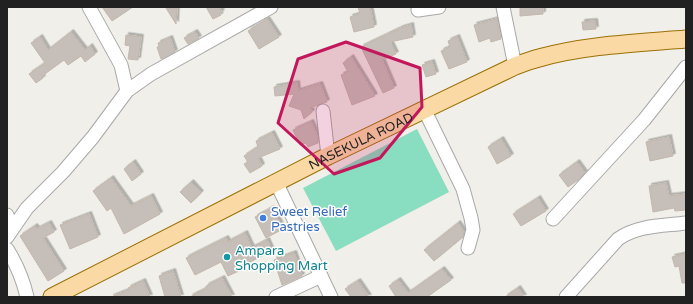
<svg xmlns="http://www.w3.org/2000/svg" width="693" height="304" font-family="'Varela Round',sans-serif">
  <defs>
    <filter id="shadow"><feDropShadow dx="2.5" dy="-2.5" stdDeviation="0" flood-color="#0004"/></filter>
  </defs>
  <rect width="100%" height="100%" fill="#f1efe9"/>
  <!-- pitch -->
  <polygon fill="#89ddc1" points="417,129 449,192 336,251 303,188"/>
  <!-- building -->
  <g fill="#c6beb8" stroke="#c3b7ab" filter="url(#shadow)">
    <polygon points="102,7 133,7 112,21"/>
    <polygon points="206,7 219,7 222,12 219,14 221,15 213,19"/>
    <polygon points="358,7 370,7 374,27 354,32 350,17 360,14"/>
    <polygon points="520,7 543,7 543,14 520,16"/>
    <polygon points="166,8 177,8 176,24"/>
    <polygon points="267,19 279,37 259,49 248,31"/>
    <polygon points="497,19 501,39 491,42 490,38 479,42 474,25"/>
    <polygon points="595,21 596,29 583,30 582,22"/>
    <polygon points="411,25 413,37 390,42 396,54 382,60 394,88 383,93 361,47 401,28"/>
    <polygon points="71,32 85,50 90,46 95,54 85,62 81,56 68,65 64,60 42,76 43,78 36,83 29,74 45,63 31,43 40,37 48,50"/>
    <polygon points="195,32 199,38 188,44 184,38"/>
    <polygon points="126,35 141,37 138,60 128,59 130,46 125,45"/>
    <polygon points="457,37 467,62 449,69 441,51 450,47 448,41"/>
    <polygon points="170,38 175,52 161,59 157,47 159,47 158,43"/>
    <polygon points="351,57 375,96 352,105 341,75 348,72 343,63"/>
    <polygon points="432,62 436,74 426,77 422,65"/>
    <polygon points="297,83 298,91 320,84 327,102 310,108 312,112 304,119 301,110 289,106 294,94 275,96 274,87"/>
    <polygon points="311,122 318,138 318,143 308,147 306,143 300,145 293,130"/>
    <polygon points="272,133 280,149 258,158 262,166 250,173 244,164 248,162 244,156 258,147 256,141"/>
    <polygon points="669,137 673,156 650,161 646,142"/>
    <polygon points="501,139 511,156 497,164 488,147"/>
    <polygon points="133,162 141,174 132,181 124,169"/>
    <polygon points="577,162 585,173 578,180 568,187 559,175"/>
    <polygon points="111,178 131,206 151,196 160,214 124,234 111,208 107,211 93,191"/>
    <polygon points="191,182 201,193 191,203 180,192"/>
    <polygon points="666,183 669,196 686,194 686,210 675,211 674,208 653,212 649,186"/>
    <polygon points="538,198 546,211 521,226 513,214"/>
    <polygon points="272,208 283,229 266,238 255,217"/>
    <polygon points="89,214 98,237 70,249 60,225"/>
    <polygon points="49,223 54,232 43,238 64,271 48,281 20,236 35,226 37,229"/>
    <polygon points="458,223 464,232 463,237 434,261 424,250"/>
    <polygon points="245,233 252,248 267,240 272,251 240,267 241,270 228,276 221,262 195,275 186,258 226,238 228,242"/>
    <polygon points="294,253 302,276 282,285 274,260"/>
    <polygon points="686,254 686,283 682,283 679,266 675,267 672,257"/>
    <polygon points="442,269 451,280 427,297 396,297 389,286 398,280 408,293"/>
    <polygon points="173,271 181,297 165,297 159,276"/>
    <polygon points="222,278 232,297 190,297 207,288 206,286"/>
    <polygon points="143,281 150,297 111,297 129,290 128,288"/>
    <polygon points="358,281 369,297 351,297 345,289"/>
    <polygon points="518,288 524,297 505,297"/>
  </g>
  <g fill="none" stroke-linecap="round" stroke-linejoin="round">
    <defs>
      <g id="minor">
        <polyline points="89,7 121,65 127,91"/>
        <polyline points="503,7 515,66"/>
        <polyline points="418,10 439,7"/>
        <polyline points="424,109 463,189 471,218 473,230 468,248"/>
        <polyline points="323,111 328,156"/>
        <polyline points="276,182 331,297"/>
        <polyline points="7,215 12,228"/>
        <polyline points="553,219 644,120 686,67"/>
        <polyline points="7,237 27,208 63,172 93,137 127,91 151,74 271,7"/>
        <path d="M7,249C17,265 23,279 27,297"/>
        <polyline points="276,297 321,276"/>
        <path d="M566,297L618,239C638,225 663,226 686,223"/>
      </g>
      <g id="major">
        <path id="s1" d="M52,297L328,156L515,66C523,63 531,60 539,58C584,45 638,43 686,39"/>
      </g>
    </defs>
    <!-- minor casing -->
    <use href="#minor" stroke="#a8a8a8" stroke-width="15"/>
    <!-- major casing -->
    <use href="#major" stroke="#9b7004" stroke-width="19"/>
    <!-- minor -->
    <use href="#minor" stroke="#fff" stroke-width="13"/>
    <!-- major -->
    <use href="#major" stroke="#fad9a5" stroke-width="17"/>
  </g>
  <!-- marked area -->
  <path fill="#c2185b" fill-opacity="0.2" stroke="#c2185b" stroke-width="3" stroke-linejoin="round" d="M346,42L420,68L422,107L380,158L334,174L278,123L298,59Z"/>
  <!-- markers -->
  <circle fill="#3f7fe0" stroke="#fff" stroke-width="1.5" cx="263" cy="218" r="4"/>
  <circle fill="#0f9aa8" stroke="#fff" stroke-width="1.5" cx="227" cy="257" r="4"/>
  <g text-anchor="middle" stroke-width="3" stroke-linejoin="round" paint-order="stroke">
    <!-- street labels -->
    <g font-size="13" fill="#212121" stroke="#fff">
      <text dy="5" stroke="none"><textPath href="#s1" startOffset="346">NASEKULA ROAD</textPath></text>
    </g>
    <!-- shop labels -->
    <g font-size="13" fill="#366cbe" stroke="#fff" text-anchor="start">
      <text x="271" y="216">Sweet Relief<tspan x="271" dy="15">Pastries</tspan></text>
    </g>
    <!-- culture labels -->
    <g font-size="13" fill="#0d838f" stroke="#fff" text-anchor="start">
      <text x="235" y="255">Ampara<tspan x="235" dy="15">Shopping Mart</tspan></text>
    </g>
  </g>
  <!-- border -->
  <rect width="693" height="304" fill="none" stroke="#212121" stroke-width="16"/>
</svg>
